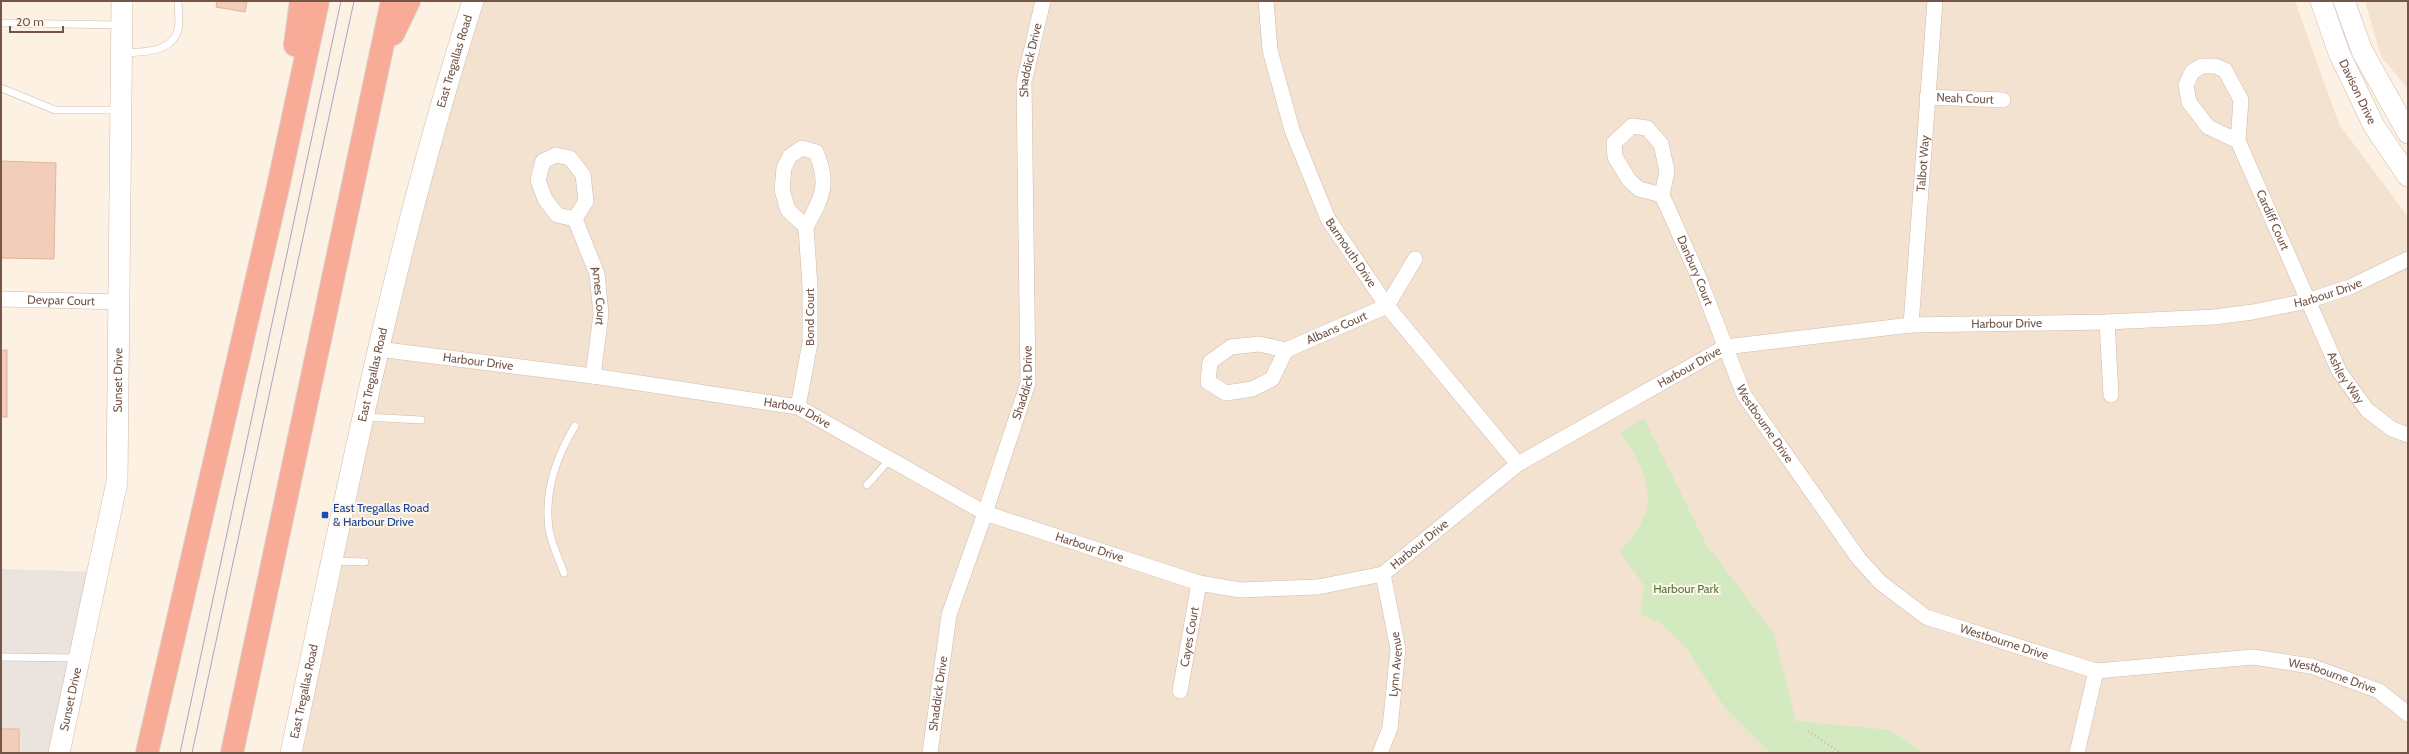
<svg xmlns="http://www.w3.org/2000/svg" width="2409" height="754" font-family="Cabin,sans-serif">
  <rect width="100%" height="100%" fill="#fcf1e2"/>
  <!-- residential -->
  <g fill="#f4e2d0">
    <polygon points="473,1 2295,1 2339,124 2408,217 2408,753 291,753"/>
    <polygon points="2365,1 2408,1 2408,89 2381,56"/>
  </g>
  <!-- industrial -->
  <polygon fill="#ebe3dd" points="1,569 98,572 59,753 1,753"/>
  <!-- green -->
  <path fill="#d3eac0" d="M1644,418L1706,544L1774,634L1796,721L1890,730L1924,753H1770L1725,708L1683,644L1660,623L1640,614L1644,586L1620,551C1662,507 1651,479 1621,433Z"/>
  <!-- building -->
  <g fill="#f2cdb9" stroke="#e5b399">
    <polygon points="217,1 247,1 245,12 216,7"/>
    <polygon points="1,161 56,163 54,259 1,258"/>
    <rect x="1" y="350" width="6" height="67"/>
    <rect x="1" y="729" width="18" height="24"/>
  </g>
  <g fill="none" stroke-linecap="round" stroke-linejoin="round">
    <defs>
      <g id="lane">
        <polyline points="1,23 120,25"/>
        <path d="M122,53C141,52 173,53 178,29C180,21 178,10 178,1"/>
        <polyline points="1,88 55,110 118,110"/>
        <polyline points="365,417 421,420"/>
        <polyline points="867,485 890,459"/>
        <polyline points="334,561 365,562"/>
        <path d="M564,573C559,559 551,543 549,529C544,492 556,457 575,426"/>
        <polyline points="1,657 77,658"/>
      </g>
      <g id="street">
        <path id="s1" d="M1266,1L1270,50L1292,130L1328,219L1387,306L1518,464"/>
        <path id="s2" d="M1927,97L2003,100"/>
        <path id="s3" d="M2238,141L2208,127L2189,102L2186,85L2192,72L2202,66H2215L2225,70L2241,100L2238,141L2339,371L2367,410L2392,429L2408,435"/>
        <path d="M802,148L816,152C830,185 822,197 806,227L788,210L782,190L784,168L790,156Z"/>
        <polygon points="556,155 570,158 583,175 586,201 575,219 557,215 545,199 538,180 543,161"/>
        <path id="s4" d="M1662,195L1639,189L1629,180L1615,157L1614,143L1632,126L1647,128L1661,144L1667,171L1662,195L1699,278L1744,395L1859,559L1881,583L1926,617L2096,671L2253,657L2311,666L2379,691L2408,714"/>
        <path id="s5" d="M575,219L597,274L601,314L593,376"/>
        <path id="s6" d="M1,299L120,302"/>
        <polyline points="2107,322 2111,395"/>
        <path id="s7" d="M1911,325L1935,1"/>
        <path id="s8" d="M378,349L593,376L798,407L985,513L1199,583L1240,590L1318,587L1383,574L1518,464L1725,347L1911,325L2107,322L2214,317L2253,312L2307,301L2350,287L2408,259"/>
        <path id="s9" d="M1286,350L1272,379L1252,389L1226,393L1208,382L1210,362L1231,347L1259,344L1286,350L1387,306L1415,259"/>
        <path id="s10" d="M798,407L810,343V287L806,227"/>
        <path id="s11" d="M1180,691L1199,583"/>
        <path id="s12" d="M930,753L949,615L985,513L1028,383L1024,82L1043,1"/>
        <path id="s13" d="M1380,753L1390,728L1398,649L1383,574"/>
        <polyline points="2077,753 2096,671"/>
      </g>
      <g id="secondary">
        <path id="s14" d="M2321,1L2339,53L2374,126L2408,176"/>
        <polyline points="2344,1 2362,51 2408,133"/>
        <path id="s15" d="M59,753L117,482L122,1"/>
        <path id="s16" d="M291,753C345,501 394,246 473,1"/>
      </g>
      <g id="highway">
        <polyline points="393,34 409,1"/>
        <polyline points="295,45 301,1"/>
        <polyline points="147,753 278,187 318,1"/>
        <polyline points="232,753 392,1"/>
      </g>
    </defs>
    <!-- lane casing -->
    <use href="#lane" stroke="#d0baac" stroke-width="8"/>
    <!-- street casing -->
    <use href="#street" stroke="#d0baac" stroke-width="16"/>
    <!-- secondary casing -->
    <use href="#secondary" stroke="#d3b9a9" stroke-width="22"/>
    <!-- highway casing -->
    <use href="#highway" stroke="#d8d0cc" stroke-width="24"/>
    <!-- path -->
    <polyline stroke="#d7b09d" stroke-width="2.5" stroke-dasharray="1 3" stroke-linecap="butt" points="1808,731 1841,753"/>
    <!-- lane -->
    <use href="#lane" stroke="#fff" stroke-width="7"/>
    <!-- street -->
    <use href="#street" stroke="#fff" stroke-width="15"/>
    <!-- secondary -->
    <use href="#secondary" stroke="#fff" stroke-width="21"/>
    <!-- highway -->
    <use href="#highway" stroke="#f8ac98" stroke-width="22"/>
    <!-- tram -->
    <g stroke="#b3a1c6" stroke-width="1">
      <polyline points="180,753 341,1"/>
      <polyline points="192,753 354,1"/>
    </g>
  </g>
  <!-- markers -->
  <rect fill="#1a4fb4" stroke="#fff5e8" stroke-width="1.5" x="321" y="511" width="8" height="8" rx="2"/>
  <g text-anchor="middle" stroke-width="4" stroke-linejoin="round" paint-order="stroke">
    <!-- street labels -->
    <g font-size="12" fill="#745648" stroke="#fff5e8">
      <text dy="4" stroke="none"><textPath href="#s12" startOffset="708">Shaddick Drive</textPath></text>
      <text dy="4" stroke="none"><textPath href="#s16" startOffset="711">East Tregallas Road</textPath></text>
      <text dy="4" stroke="none"><textPath href="#s14" startOffset="98">Davison Drive</textPath></text>
      <text dy="4" stroke="none"><textPath href="#s2" startOffset="38">Neah Court</textPath></text>
      <text dy="4" stroke="none"><textPath href="#s7" startOffset="162">Talbot Way</textPath></text>
      <text dy="4" stroke="none"><textPath href="#s3" startOffset="293">Cardiff Court</textPath></text>
      <text dy="4" stroke="none"><textPath href="#s1" startOffset="269">Barmouth Drive</textPath></text>
      <text dy="4" stroke="none"><textPath href="#s4" startOffset="274">Danbury Court</textPath></text>
      <text dy="4" stroke="none"><textPath href="#s8" startOffset="2069">Harbour Drive</textPath></text>
      <text dy="4" stroke="none"><textPath href="#s5" startOffset="81">Ames Court</textPath></text>
      <text dy="4" stroke="none"><textPath href="#s6" startOffset="60">Devpar Court</textPath></text>
      <text dy="4" stroke="none"><textPath href="#s10" startOffset="91">Bond Court</textPath></text>
      <text dy="4" stroke="none"><textPath href="#s8" startOffset="1745">Harbour Drive</textPath></text>
      <text dy="4" stroke="none"><textPath href="#s9" startOffset="259">Albans Court</textPath></text>
      <text dy="4" stroke="none"><textPath href="#s8" startOffset="101">Harbour Drive</textPath></text>
      <text dy="4" stroke="none"><textPath href="#s8" startOffset="1421">Harbour Drive</textPath></text>
      <text dy="4" stroke="none"><textPath href="#s16" startOffset="387">East Tregallas Road</textPath></text>
      <text dy="4" stroke="none"><textPath href="#s3" startOffset="467">Ashley Way</textPath></text>
      <text dy="4" stroke="none"><textPath href="#s15" startOffset="379">Sunset Drive</textPath></text>
      <text dy="4" stroke="none"><textPath href="#s12" startOffset="384">Shaddick Drive</textPath></text>
      <text dy="4" stroke="none"><textPath href="#s8" startOffset="425">Harbour Drive</textPath></text>
      <text dy="4" stroke="none"><textPath href="#s4" startOffset="443">Westbourne Drive</textPath></text>
      <text dy="4" stroke="none"><textPath href="#s8" startOffset="1097">Harbour Drive</textPath></text>
      <text dy="4" stroke="none"><textPath href="#s8" startOffset="749">Harbour Drive</textPath></text>
      <text dy="4" stroke="none"><textPath href="#s11" startOffset="55">Cayes Court</textPath></text>
      <text dy="4" stroke="none"><textPath href="#s4" startOffset="779">Westbourne Drive</textPath></text>
      <text dy="4" stroke="none"><textPath href="#s13" startOffset="91">Lynn Avenue</textPath></text>
      <text dy="4" stroke="none"><textPath href="#s4" startOffset="1115">Westbourne Drive</textPath></text>
      <text dy="4" stroke="none"><textPath href="#s16" startOffset="63">East Tregallas Road</textPath></text>
      <text dy="4" stroke="none"><textPath href="#s12" startOffset="60">Shaddick Drive</textPath></text>
      <text dy="4" stroke="none"><textPath href="#s15" startOffset="55">Sunset Drive</textPath></text>
    </g>
    <!-- transit labels -->
    <g font-size="12" fill="#164399" stroke="#fff5e8" text-anchor="start">
      <text x="333" y="512">East Tregallas Road<tspan x="333" dy="14">&amp; Harbour Drive</tspan></text>
    </g>
    <!-- park labels -->
    <g font-size="12" fill="#547a40" stroke="#fff5e8">
      <text x="1686" y="593">Harbour Park</text>
    </g>
  </g>
  <!-- border -->
  <rect width="2409" height="754" fill="none" stroke="#745648" stroke-width="4"/>
  <!-- scale -->
  <path d="M10 26v6h53v-6" fill="none" stroke="#745648" stroke-width="2"/>
  <text x="16" y="26" font-size="12" fill="#745648" stroke="#fff5e8" stroke-width="3" paint-order="stroke">20 m</text>
</svg>
